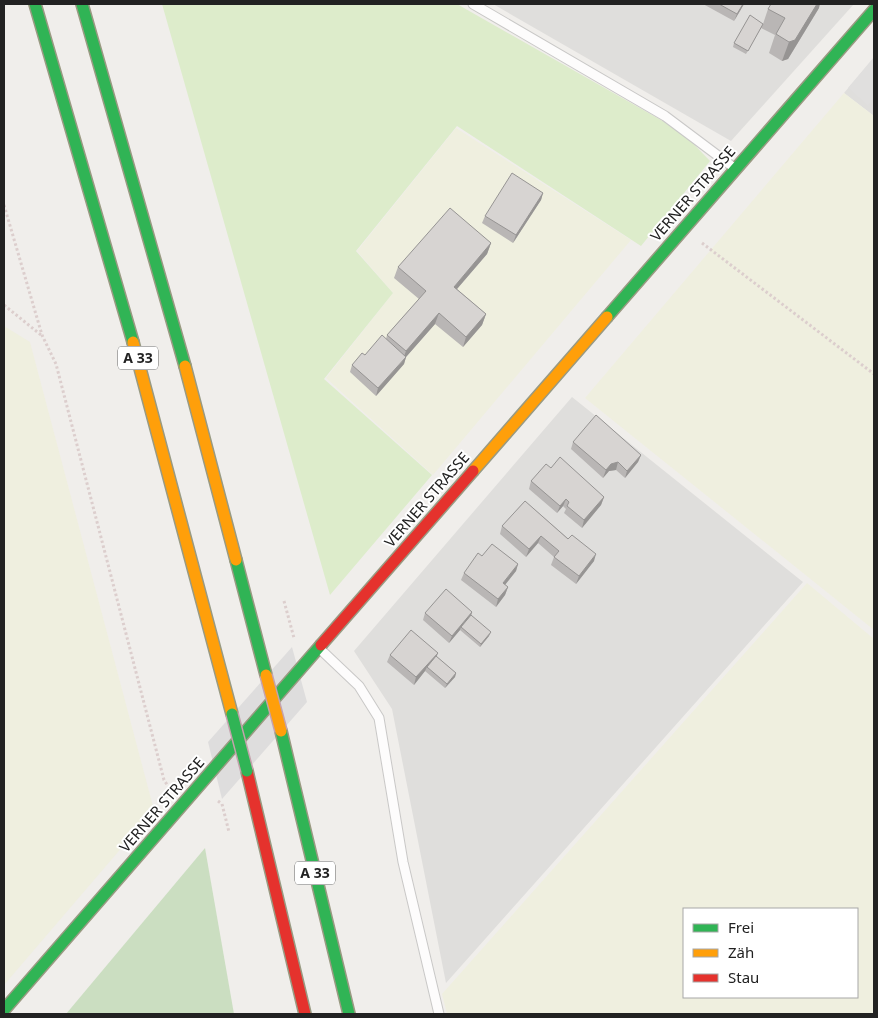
<svg xmlns="http://www.w3.org/2000/svg" width="878" height="1018" font-family="'Noto Sans',sans-serif">
  <rect width="100%" height="100%" fill="#f0eeeb"/>
  <!-- residential -->
  <g fill="#dfdedc">
    <polygon points="493,4 854,4 731,141"/>
    <polygon points="874,58 874,116 844,93"/>
    <polygon points="572,397 803,582 446,983 392,709 354,651"/>
  </g>
  <!-- farmland -->
  <g fill="#efefdf" fill-rule="evenodd">
    <polygon points="844,93 874,116 874,630 585,398"/>
    <polygon points="456,128 631,240 433,475 326,378 393,293 357,251"/>
    <polygon points="4,326 30,342 154,810 4,985"/>
    <path d="M807,583L874,639V1014H447L442,994ZM684,909H857V997H684Z"/>
  </g>
  <!-- grass -->
  <polygon fill="#ddeccb" points="162,4 457,4 682,132 710,161 641,246 457,126 356,251 393,293 324,379 432,475 330,595"/>
  <!-- forest -->
  <polygon fill="#cbdec1" points="205,848 234,1014 66,1014"/>
  <!-- parking -->
  <polygon fill="#e0dfde" points="874,57 874,98 868,106 848,88"/>
  <!-- pier -->
  <polygon fill="#dedddd" points="292,647 307,702 222,799 208,742"/>
  <g fill="none" stroke-linecap="round" stroke-linejoin="round">
    <defs>
      <g id="lane">
        <polyline points="473,4 665,116 733,167"/>
        <polyline points="320,649 359,686 379,718 403,862 439,1014"/>
      </g>
      <g id="fast">
        <polyline points="35,4 133,342"/>
        <polyline points="82,4 185,366"/>
        <polyline points="607,317 874,10"/>
        <polyline points="236,560 266,675"/>
        <polyline points="281,731 349,1014"/>
        <polyline points="4,1010 321,645"/>
      </g>
      <g id="slow">
        <polyline points="133,342 232,714"/>
        <polyline points="185,366 236,560"/>
        <polyline points="473,471 607,317"/>
      </g>
      <g id="jam">
        <polyline points="321,645 473,471"/>
        <polyline points="247,771 305,1014"/>
      </g>
    </defs>
    <!-- lane casing -->
    <use href="#lane" stroke="#c9c8c7" stroke-width="11"/>
    <!-- fast casing -->
    <use href="#fast" stroke="#999a82" stroke-width="14"/>
    <!-- slow casing -->
    <use href="#slow" stroke="#999a82" stroke-width="14"/>
    <!-- jam casing -->
    <use href="#jam" stroke="#999a82" stroke-width="14"/>
    <!-- path -->
    <g stroke="#dccecd" stroke-width="3" stroke-dasharray="2.5 2.5" stroke-linecap="butt">
      <polyline points="4,205 42,335 56,364 164,780 168,786"/>
      <polyline points="702,243 874,374"/>
      <polyline points="4,305 41,335"/>
      <polyline points="284,601 294,638"/>
      <polyline points="218,801 222,804 229,832"/>
    </g>
    <!-- lane -->
    <use href="#lane" stroke="#fdfcfc" stroke-width="9"/>
    <!-- fast -->
    <use href="#fast" stroke="#30b455" stroke-width="11"/>
    <!-- slow -->
    <use href="#slow" stroke="#ff9f0a" stroke-width="11"/>
    <!-- jam -->
    <use href="#jam" stroke="#e5322d" stroke-width="11"/>
    <defs>
      <polyline id="fast-bridge" points="232,714 247,771"/>
      <polyline id="slow-bridge" points="266,675 281,731"/>
    </defs>
    <!-- fast-bridge casing -->
    <use href="#fast-bridge" stroke="#c5a2ac" stroke-width="14" stroke-linecap="butt"/>
    <!-- slow-bridge casing -->
    <use href="#slow-bridge" stroke="#c5a2ac" stroke-width="14" stroke-linecap="butt"/>
    <!-- fast-bridge -->
    <use href="#fast-bridge" stroke="#30b455" stroke-width="11"/>
    <!-- slow-bridge -->
    <use href="#slow-bridge" stroke="#ff9f0a" stroke-width="11"/>
  </g>
  <!-- wall -->
  <g fill="#b9b6b5">
    <polygon points="703,4 744,4 734,21"/>
    <polygon points="819,8 788,59 782,61 769,53 775,35 761,28 746,54 733,47 734,43 763,24 768,9"/>
    <polygon points="543,193 541,200 513,243 482,223 485,216"/>
    <polygon points="491,243 487,254 457,289 486,314 482,325 463,347 435,324 406,357 404,364 376,396 350,372 352,365 386,339 387,335 419,299 394,278 398,267"/>
    <polygon points="573,442 641,455 638,462 625,478 616,470 609,471 603,478 571,449"/>
    <polygon points="551,468 604,497 601,505 582,528 564,513 566,509 563,506 557,513 529,489 531,481"/>
    <polygon points="525,501 594,561 576,584 551,565 554,557 538,543 526,557 500,534 502,526"/>
    <polygon points="482,556 518,564 516,571 505,585 508,587 505,595 496,607 461,580 464,573"/>
    <polygon points="472,612 471,615 489,636 480,647 460,630 449,643 423,620 425,613"/>
    <polygon points="438,653 436,656 456,673 455,677 445,688 425,671 414,685 387,662 390,655"/>
  </g>
  <!-- shaded-wall -->
  <g fill="#969493">
    <polygon points="743,4 744,4 734,21 737,14"/>
    <polygon points="817,4 820,4 819,8 788,59 782,61 789,42"/>
    <polygon points="543,193 541,200 513,243 516,235"/>
    <polygon points="491,243 487,254 450,297 454,287"/>
    <polygon points="439,313 435,324 406,357 404,364 376,396 378,388 402,362 406,351"/>
    <polygon points="486,314 482,325 463,347 466,337"/>
    <polygon points="641,455 638,462 625,478 627,471"/>
    <polygon points="618,462 616,470 609,471 603,478 606,470 611,464"/>
    <polygon points="604,497 601,505 582,528 584,520"/>
    <polygon points="566,499 563,506 557,513 560,506"/>
    <polygon points="541,536 538,543 526,557 529,549"/>
    <polygon points="596,554 594,561 576,584 579,576"/>
    <polygon points="518,564 516,571 500,591 503,583"/>
    <polygon points="508,587 505,595 496,607 498,599"/>
    <polygon points="472,612 470,619 461,627 460,630 449,643 452,636"/>
    <polygon points="491,632 489,636 480,647 481,644"/>
    <polygon points="438,653 435,660 427,667 425,671 414,685 416,677"/>
    <polygon points="456,673 455,677 445,688 447,684"/>
  </g>
  <!-- building -->
  <g fill="#d7d4d2" stroke="#969493">
    <polygon points="719,4 743,4 737,14"/>
    <polygon points="771,4 817,4 795,40 789,42 776,34 785,18 768,9"/>
    <polygon points="750,15 763,24 748,51 734,43"/>
    <polygon points="512,173 543,193 516,235 485,216"/>
    <polygon points="450,208 491,243 454,287 486,314 466,337 439,313 406,351 387,335 426,291 398,267"/>
    <polygon points="382,335 406,357 378,388 352,365 362,353 365,355"/>
    <polygon points="596,415 641,455 627,471 618,462 611,464 606,470 573,442"/>
    <polygon points="560,457 604,497 584,520 567,506 569,502 566,499 560,506 531,481 546,464 551,468"/>
    <polygon points="525,501 568,539 572,535 596,554 579,576 554,557 559,551 541,536 529,549 502,526"/>
    <polygon points="492,544 518,564 503,583 508,587 498,599 464,573 478,553 482,556"/>
    <polygon points="446,589 472,612 452,636 425,613"/>
    <polygon points="471,615 491,632 481,644 461,627"/>
    <polygon points="411,630 438,653 416,677 390,655"/>
    <polygon points="436,656 456,673 447,684 427,667"/>
  </g>
  <g text-anchor="middle" stroke-width="4" stroke-linejoin="round" paint-order="stroke">
    <!-- shield labels -->
    <g fill="#fff" stroke="#646464" stroke-width="1">
      <rect x="118" y="346.5" width="40" height="23" rx="4"/>
      <rect x="295" y="861.5" width="40" height="23" rx="4"/>
    </g>
    <g font-size="14" font-weight="bold" fill="#222">
      <text x="138" y="363">A 33</text>
      <text x="315" y="878">A 33</text>
    </g>
    <!-- street labels -->
    <g font-size="15" fill="#222" stroke="#fff">
      <text transform="translate(693 194) rotate(-49)" y="5">VERNER STRASSE</text>
      <text transform="translate(427 500) rotate(-49)" y="5">VERNER STRASSE</text>
      <text transform="translate(162 805) rotate(-49)" y="5">VERNER STRASSE</text>
    </g>
  </g>
  <!-- border -->
  <rect width="878" height="1018" fill="none" stroke="#222222" stroke-width="10"/>
  <!-- legend -->
  <rect x="683" y="908" width="175" height="90" fill="#ffffff" stroke="#a7a7a7"/>
  <rect x="693" y="924" width="25" height="8" fill="#30b455" stroke="#a7a7a7"/>
  <text x="728" y="933" font-size="15" fill="#222222">Frei</text>
  <rect x="693" y="949" width="25" height="8" fill="#ff9f0a" stroke="#a7a7a7"/>
  <text x="728" y="958" font-size="15" fill="#222222">Zäh</text>
  <rect x="693" y="974" width="25" height="8" fill="#e5322d" stroke="#a7a7a7"/>
  <text x="728" y="983" font-size="15" fill="#222222">Stau</text>
</svg>
